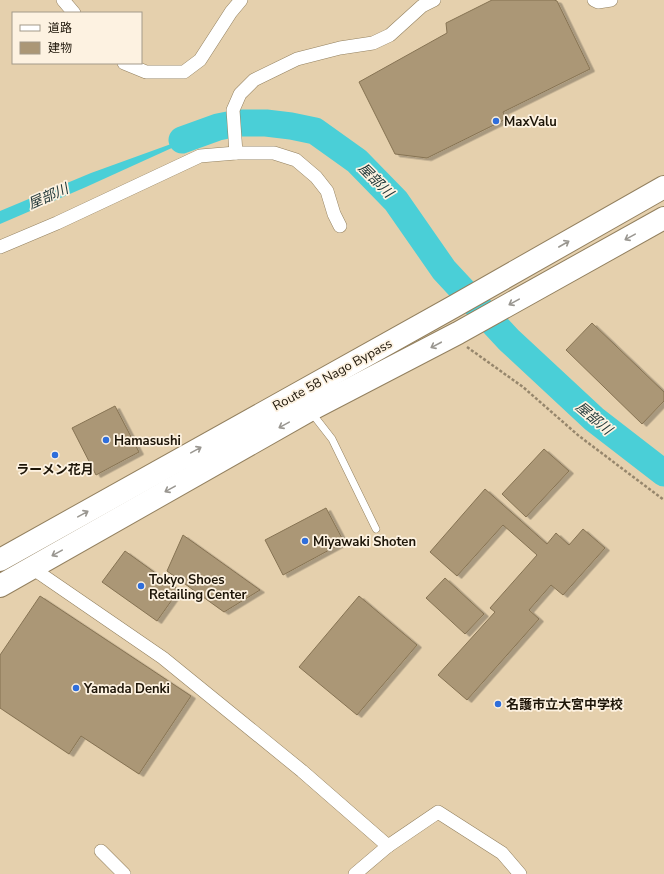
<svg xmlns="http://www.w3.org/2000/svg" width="664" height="874" font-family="'Nunito Sans','Noto Sans JP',sans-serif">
  <defs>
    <filter id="shadow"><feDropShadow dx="4.5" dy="2.5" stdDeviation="0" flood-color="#0004"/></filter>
  </defs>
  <rect width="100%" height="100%" fill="#e5d0ad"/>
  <!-- water -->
  <polygon fill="#4acfd7" points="218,127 86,187 0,224 0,211 91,173"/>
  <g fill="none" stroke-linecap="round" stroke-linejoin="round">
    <!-- river -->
    <polyline stroke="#4acfd7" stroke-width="27" points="182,140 218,127 238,123 266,123 291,126 315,131 357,161 396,201 444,270 509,340 594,419 664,473"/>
  </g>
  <!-- building -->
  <g fill="#ab9776" stroke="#867353" filter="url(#shadow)">
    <polygon points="492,0 554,0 557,1 590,69 503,112 506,119 427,158 395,154 359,82 447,33 446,23"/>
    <polygon points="592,323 664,392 664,401 642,424 566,350"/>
    <polygon points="115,406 139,452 96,475 72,428"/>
    <polygon points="544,449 569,471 526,517 502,494"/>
    <polygon points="485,489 547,544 556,533 569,545 583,529 605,548 563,595 551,585 529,610 539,619 467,700 438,675 495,612 490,608 537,555 503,525 457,576 430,552"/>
    <polygon points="326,508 344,542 283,575 265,540"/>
    <polygon points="183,535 260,590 224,612 167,571"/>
    <polygon points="125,551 179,590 157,621 102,582"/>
    <polygon points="445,578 484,614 465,634 426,598"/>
    <polygon points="40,596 191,696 139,774 81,736 69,754 0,708 0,655"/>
    <polygon points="359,596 417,645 357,715 299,667"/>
  </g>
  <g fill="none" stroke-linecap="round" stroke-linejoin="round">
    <defs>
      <polyline id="lane" points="311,412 332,439 376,529"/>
      <g id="street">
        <polyline points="63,0 74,13"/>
        <polyline points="594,0 598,2 611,0"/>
        <polyline points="124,63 146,72 184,72 200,60 231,12 241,0"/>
        <polyline points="236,153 233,110 240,94 254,80 297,59 340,48 373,43 390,35 422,6 434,0"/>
        <polyline points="0,247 57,223 200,156 236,153 274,153 296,160 316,177 327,191 334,214 340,226"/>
        <polyline points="32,568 163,658 302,771 388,846 438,812 502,853 520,874"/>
        <polyline points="101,851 124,874"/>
        <polyline points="355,874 388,846"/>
      </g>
      <g id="highway">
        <polyline points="0,560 453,307 664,187"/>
        <polyline points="0,586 310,410 458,333 664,218"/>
      </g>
    </defs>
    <!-- lane casing -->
    <use href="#lane" stroke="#93805f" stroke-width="8"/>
    <!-- street casing -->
    <use href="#street" stroke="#93805f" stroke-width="14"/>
    <!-- highway casing -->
    <use href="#highway" stroke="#93805f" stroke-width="24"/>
    <!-- path -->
    <polyline stroke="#96866c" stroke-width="2.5" stroke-dasharray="3 2" stroke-linecap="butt" points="467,347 523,387 579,436 664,500"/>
    <!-- lane -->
    <use href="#lane" stroke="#fff" stroke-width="7"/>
    <!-- street -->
    <use href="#street" stroke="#fff" stroke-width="13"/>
    <!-- highway -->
    <use href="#highway" stroke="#fff" stroke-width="22"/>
  </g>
  <!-- one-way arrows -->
  <defs><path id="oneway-shaft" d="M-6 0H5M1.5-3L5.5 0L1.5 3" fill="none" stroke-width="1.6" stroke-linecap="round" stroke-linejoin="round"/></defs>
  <g stroke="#999690">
    <use href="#oneway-shaft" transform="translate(630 237) rotate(151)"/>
    <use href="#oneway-shaft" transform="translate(564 244) rotate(-30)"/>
    <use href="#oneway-shaft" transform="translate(514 302) rotate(151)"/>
    <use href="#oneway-shaft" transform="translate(436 345) rotate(152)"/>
    <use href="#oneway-shaft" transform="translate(284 425) rotate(151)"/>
    <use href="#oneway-shaft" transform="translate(196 450) rotate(-29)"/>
    <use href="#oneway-shaft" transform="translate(170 489) rotate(151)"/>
    <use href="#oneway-shaft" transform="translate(83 514) rotate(-29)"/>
    <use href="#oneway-shaft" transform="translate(57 553) rotate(151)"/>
  </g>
  <!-- markers -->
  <g fill="#2f6edb" stroke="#fdf2e1" stroke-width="1.5">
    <circle cx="496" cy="121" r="4"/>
    <circle cx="106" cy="440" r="4"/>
    <circle cx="55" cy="455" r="4"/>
    <circle cx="305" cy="541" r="4"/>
    <circle cx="141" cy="586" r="4"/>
    <circle cx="76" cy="688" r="4"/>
    <circle cx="498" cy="704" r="4"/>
  </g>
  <g text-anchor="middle" stroke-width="3.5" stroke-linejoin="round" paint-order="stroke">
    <!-- poi labels -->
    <g font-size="13" font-weight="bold" fill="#1d1508" stroke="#fdf2e1" text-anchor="start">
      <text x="504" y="126">MaxValu</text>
      <text x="114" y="445">Hamasushi</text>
      <text x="55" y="474" text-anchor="middle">ラーメン花月</text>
      <text x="313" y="546">Miyawaki Shoten</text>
      <text x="149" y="584">Tokyo Shoes<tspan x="149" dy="15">Retailing Center</tspan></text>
      <text x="84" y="693">Yamada Denki</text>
      <text x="506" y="709">名護市立大宮中学校</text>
    </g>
    <!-- street labels -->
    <g font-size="13" fill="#1d1508" stroke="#fdf2e1">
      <text transform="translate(332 374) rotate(-29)" y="5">Route 58 Nago Bypass</text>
    </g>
    <!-- water labels -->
    <g font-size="14" font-style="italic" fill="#1d3435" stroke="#fdf2e1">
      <text transform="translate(376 180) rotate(45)" y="5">屋部川</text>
      <text transform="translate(48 196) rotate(-24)" y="5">屋部川</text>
      <text transform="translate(594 418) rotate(40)" y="5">屋部川</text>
    </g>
  </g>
  <!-- legend -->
  <rect x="12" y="12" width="130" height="52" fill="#fdf2e1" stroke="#a39a8a"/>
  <rect x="20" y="25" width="20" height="6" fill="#ffffff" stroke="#a39a8a"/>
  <text x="48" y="32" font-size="12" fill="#1d1508">道路</text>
  <rect x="20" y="42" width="20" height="12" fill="#ab9776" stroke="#a39a8a"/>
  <text x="48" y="52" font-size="12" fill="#1d1508">建物</text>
</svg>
